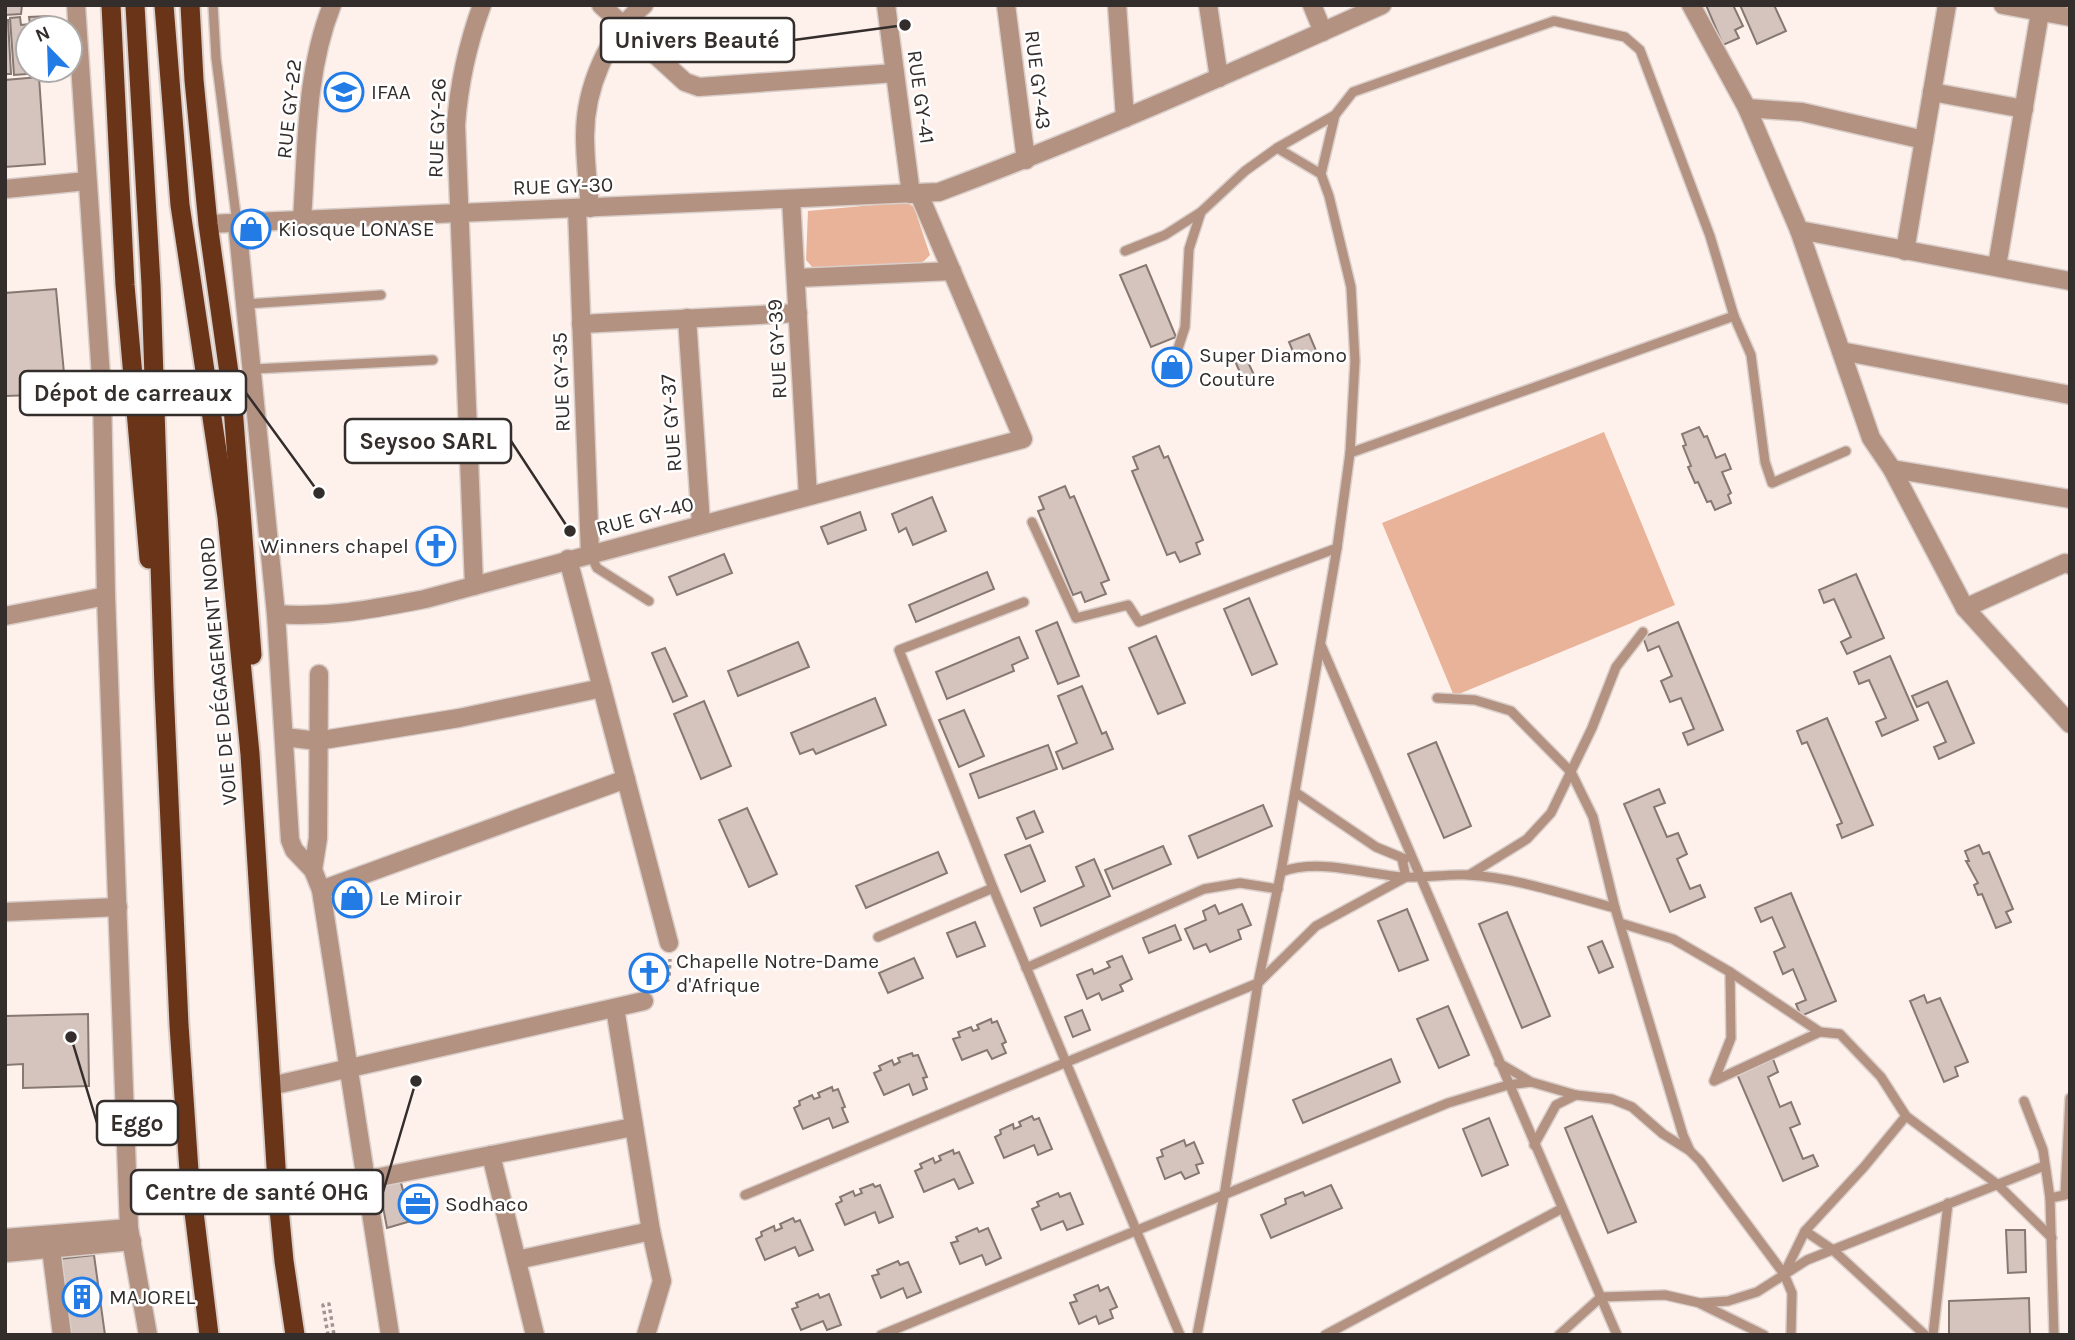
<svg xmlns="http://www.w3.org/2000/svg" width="2075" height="1340" font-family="Karla,sans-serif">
  <rect width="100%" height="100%" fill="#fef1ec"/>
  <!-- green -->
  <g fill="#e9b39a">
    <polygon points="906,202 914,207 930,255 924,261 918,264 814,269 806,260 808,211"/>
    <polygon points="1604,432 1675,605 1454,696 1382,523"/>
  </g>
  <!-- building -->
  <g fill="#d4c4bd" stroke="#877972" stroke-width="2">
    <polygon points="5,5 22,5 21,14 5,15"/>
    <polygon points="1706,5 1733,5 1743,26 1735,30 1739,38 1723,45"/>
    <polygon points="1740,5 1774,5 1786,31 1757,44"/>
    <polygon points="49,16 49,28 28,28 28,70 52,70 53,72 14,75 10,18 20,17 21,25 30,24 29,17"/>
    <polygon points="5,20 8,20 11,74 5,74"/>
    <polygon points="39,77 45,164 5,167 5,80"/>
    <polygon points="1146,265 1176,337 1151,347 1120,275"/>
    <polygon points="56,289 66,394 5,396 5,293"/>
    <polygon points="1309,334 1317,353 1297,361 1289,342"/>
    <polygon points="1245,356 1256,379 1245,384 1235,361"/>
    <polygon points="1699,427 1704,437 1707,436 1716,458 1725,454 1731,469 1722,472 1731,493 1728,495 1731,503 1715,510 1711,501 1707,502 1698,482 1695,483 1688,467 1691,466 1683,446 1686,445 1682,434"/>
    <polygon points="1159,446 1164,458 1168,456 1203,540 1196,543 1200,554 1180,562 1175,552 1167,555 1132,471 1138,469 1133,457"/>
    <polygon points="1065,486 1070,498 1074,496 1109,580 1101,583 1106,594 1085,602 1081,592 1073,595 1038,511 1044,509 1039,497"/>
    <polygon points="932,497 946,531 913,545 906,528 899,532 892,514"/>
    <polygon points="860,512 866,530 828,544 821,527"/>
    <polygon points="724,554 732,573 677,595 669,577"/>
    <polygon points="987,572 994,589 916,622 909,605"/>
    <polygon points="1856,574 1884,638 1847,654 1841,642 1851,637 1834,599 1824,603 1819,590"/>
    <polygon points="1249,598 1277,664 1252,675 1224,609"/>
    <polygon points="1057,622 1079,676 1058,684 1036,631"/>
    <polygon points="1678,622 1723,730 1688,745 1683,733 1694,729 1681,698 1670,702 1661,681 1672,676 1659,646 1648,651 1643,637"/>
    <polygon points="1156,636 1185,703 1158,714 1129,648"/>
    <polygon points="1019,637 1028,658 1012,665 1014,671 947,699 936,672"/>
    <polygon points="798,642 809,667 738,696 728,671"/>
    <polygon points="665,648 687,696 673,702 652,653"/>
    <polygon points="1890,656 1918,720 1882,736 1876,722 1886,718 1869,680 1859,684 1854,672"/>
    <polygon points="1947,681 1974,743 1939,759 1934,747 1946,742 1928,702 1917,707 1912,696"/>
    <polygon points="1082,686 1102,734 1106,732 1113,749 1063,769 1056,752 1077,743 1058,696"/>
    <polygon points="875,698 886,725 816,754 813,749 800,754 791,733"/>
    <polygon points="704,701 731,766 701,779 674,714"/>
    <polygon points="964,710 984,756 959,767 939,720"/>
    <polygon points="1827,718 1873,825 1842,838 1837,825 1842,823 1807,742 1802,744 1797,731"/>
    <polygon points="1436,742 1471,826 1444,838 1408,754"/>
    <polygon points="1048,745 1057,769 979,798 970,774"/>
    <polygon points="1659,789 1665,803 1654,807 1667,837 1678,833 1687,854 1677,859 1690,889 1700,885 1705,897 1670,912 1624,804"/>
    <polygon points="1263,805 1272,826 1198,858 1189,836"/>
    <polygon points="747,808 777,874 749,887 719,820"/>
    <polygon points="1034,811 1043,832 1026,839 1017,818"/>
    <polygon points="1030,845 1045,881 1021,892 1005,855"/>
    <polygon points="1979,845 1983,854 1989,852 2013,909 2006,912 2011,922 1996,928 1982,894 1978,895 1974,885 1978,883 1966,861 1969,861 1965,851"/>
    <polygon points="1163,846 1171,864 1113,889 1105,870"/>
    <polygon points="938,852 947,873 866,908 856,886"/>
    <polygon points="1094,859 1110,896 1041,926 1034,908 1084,886 1076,867"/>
    <polygon points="1791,893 1836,1001 1801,1016 1796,1004 1806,1000 1793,969 1783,974 1774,952 1785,947 1772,917 1761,922 1755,908"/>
    <polygon points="1242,904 1251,925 1238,930 1241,939 1210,952 1206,944 1194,949 1185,929 1206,920 1203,911 1215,905 1219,914"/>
    <polygon points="1407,909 1428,960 1399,971 1378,921"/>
    <polygon points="1507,912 1550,1016 1522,1028 1479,924"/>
    <polygon points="975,922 985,946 957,957 947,933"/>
    <polygon points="1175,925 1181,940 1149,953 1143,938"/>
    <polygon points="1602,941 1613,967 1599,973 1588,947"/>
    <polygon points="1122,956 1132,979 1120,985 1123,991 1102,1000 1099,993 1087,999 1077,975 1092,969 1094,974 1110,967 1107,962"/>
    <polygon points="914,958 923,978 888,993 879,973"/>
    <polygon points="662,959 667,978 636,987 631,968"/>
    <polygon points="1924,995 1927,1003 1940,998 1968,1062 1955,1067 1958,1076 1944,1082 1910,1001"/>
    <polygon points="1448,1006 1469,1055 1439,1068 1417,1019"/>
    <polygon points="1082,1010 1090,1030 1073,1037 1065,1017"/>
    <polygon points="88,1014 89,1086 23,1088 23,1064 6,1065 5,1016"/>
    <polygon points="991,1019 992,1023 997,1021 1006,1042 1002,1044 1006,1053 992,1059 987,1050 962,1060 953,1039 960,1037 958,1032 971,1027 973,1031 979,1029 977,1025"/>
    <polygon points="912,1053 913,1056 918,1055 927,1077 923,1078 927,1089 913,1095 909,1084 884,1095 874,1073 881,1070 879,1066 892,1060 894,1065 900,1062 898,1058"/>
    <polygon points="1391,1059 1400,1082 1303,1123 1293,1100"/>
    <polygon points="1773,1059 1778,1072 1768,1077 1780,1107 1791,1102 1800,1124 1790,1128 1803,1159 1813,1155 1818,1166 1783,1181 1737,1074"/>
    <polygon points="832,1087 833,1091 838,1089 845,1107 842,1108 848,1122 833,1128 829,1118 803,1129 794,1108 800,1105 799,1101 812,1095 814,1099 820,1097 818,1093"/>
    <polygon points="1032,1116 1034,1120 1039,1118 1052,1149 1038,1155 1034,1145 1004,1158 995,1137 1001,1134 1000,1130 1013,1124 1014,1129 1021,1126 1019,1122"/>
    <polygon points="1592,1116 1636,1222 1608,1233 1565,1128"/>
    <polygon points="1489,1118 1508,1165 1482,1176 1463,1129"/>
    <polygon points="1184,1140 1186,1146 1194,1142 1203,1163 1196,1165 1199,1173 1185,1179 1181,1172 1165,1179 1157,1158 1163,1156 1161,1150"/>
    <polygon points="953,1150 954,1154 959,1152 973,1183 959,1189 954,1179 924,1192 915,1171 922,1168 920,1164 933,1158 935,1163 941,1160 939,1156"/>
    <polygon points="400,1179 411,1221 387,1228 379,1186"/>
    <polygon points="873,1184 875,1187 880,1185 893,1217 879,1223 875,1212 845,1225 836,1204 842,1201 840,1197 853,1191 855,1196 862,1193 860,1189"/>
    <polygon points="1331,1185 1342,1208 1271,1238 1261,1215 1286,1204 1285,1199 1303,1192 1305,1196"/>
    <polygon points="1058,1193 1060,1197 1070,1193 1083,1224 1067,1230 1063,1221 1041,1230 1032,1209 1039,1206 1037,1202"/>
    <polygon points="793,1218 795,1222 800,1220 813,1250 799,1256 795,1247 765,1260 756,1239 762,1236 761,1232 774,1226 775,1231 782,1228 780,1224"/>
    <polygon points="977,1228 979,1232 988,1228 1001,1258 986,1265 982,1255 960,1264 951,1243 958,1241 956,1237"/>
    <polygon points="2006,1230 2025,1230 2026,1272 2008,1273"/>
    <polygon points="94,1255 105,1335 69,1335 59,1259"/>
    <polygon points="898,1261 900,1265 908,1262 921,1292 907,1298 903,1288 881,1298 872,1276 879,1274 877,1270"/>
    <polygon points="1098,1285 1100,1291 1108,1287 1117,1307 1110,1310 1113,1318 1099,1324 1096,1316 1079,1324 1070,1303 1077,1301 1074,1295"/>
    <polygon points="818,1294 820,1298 829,1294 841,1325 827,1330 823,1321 801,1330 792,1309 798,1307 796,1303"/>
    <polygon points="2029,1298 2030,1335 1949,1335 1949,1301"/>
  </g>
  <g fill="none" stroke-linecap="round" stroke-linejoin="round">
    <defs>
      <g id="service">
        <polyline points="213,5 216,58 237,223"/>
        <polyline points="1277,148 1321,174"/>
        <polyline points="1125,251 1165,235 1201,212"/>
        <polyline points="245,304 381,295"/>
        <polyline points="1172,367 1185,327 1189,249 1201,212 1245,171 1277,148 1335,115 1353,92 1554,21 1625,37 1640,50 1710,236 1734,316 1751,355 1765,462 1772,483 1846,451"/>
        <polyline points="252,369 433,360"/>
        <polyline points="1350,453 1734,316"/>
        <polyline points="1032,522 1076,618 1128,605 1139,622 1337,548"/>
        <polyline points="590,554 597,568 649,601"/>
        <polyline points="1024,602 899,650 993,888 1180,1335"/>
        <polyline points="1321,645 1617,1335"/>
        <polyline points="1437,698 1475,700 1511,711 1571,772 1593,817 1615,908 1683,1135 1690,1151"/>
        <polyline points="1295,792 1376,847 1405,859"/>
        <path d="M1281,872C1319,858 1364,874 1403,877C1425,878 1446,874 1468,875C1514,877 1570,896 1615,908"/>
        <polyline points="1469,875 1527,839 1551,813 1592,728 1616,667 1643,632"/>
        <polyline points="1620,923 1673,939 1730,972 1820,1032 1840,1034 1881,1077 1906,1116 1997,1184 2052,1238"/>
        <polyline points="878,937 993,888"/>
        <polyline points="1026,968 1204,889 1240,883 1278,889"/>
        <polyline points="1730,972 1731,1038 1714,1081 1820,1032"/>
        <polyline points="1499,1063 1531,1082 1576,1095 1612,1099 1632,1107 1663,1134 1690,1151 1700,1161 1784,1274 1792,1293 1791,1335"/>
        <polyline points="2024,1101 2043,1150 2050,1198 2054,1335"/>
        <polyline points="1534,1145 1556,1105 1576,1095"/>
        <polyline points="745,1195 1258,983 1316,926 1406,877 1402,859"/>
        <polyline points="2050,1198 2065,1195 2070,1098"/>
        <polyline points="1805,1231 1833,1250 1925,1335"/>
        <polyline points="1785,1272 1805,1231 1864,1167 1906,1116"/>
        <polyline points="1701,1304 1764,1335"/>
        <polyline points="881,1335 1448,1103 1508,1085 1531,1082"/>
        <polyline points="1197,1335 1224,1196 1258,983 1281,872 1337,548 1350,453 1355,361 1351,287 1329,196 1321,174 1335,115"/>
        <polyline points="1325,1335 1561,1209"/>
        <polyline points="1559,1335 1601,1297 1665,1295 1700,1303 1728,1301 1757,1292 1807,1260 2044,1166"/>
        <polyline points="1933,1335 1948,1203"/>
      </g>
      <g id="minor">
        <polyline points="76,5 102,392 106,596 129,1228 148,1335"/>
        <polyline points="601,5 685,82 699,87 895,73"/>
        <polyline points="886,5 911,194"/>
        <polyline points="1006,5 1026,160"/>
        <polyline points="1117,5 1125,118"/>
        <polyline points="1208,5 1219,78"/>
        <polyline points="1312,5 1323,32"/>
        <polyline points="1691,5 1747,108 1799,230 1871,438 1892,469 1965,608 2070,724"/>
        <polyline points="2003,5 2070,17"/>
        <polyline points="1932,92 2024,109"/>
        <polyline points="1747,108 1802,112 1924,140"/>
        <polyline points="5,189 87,181"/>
        <polyline points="791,199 808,496"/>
        <polyline points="577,208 590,554"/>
        <path d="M590,208C588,184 585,160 585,136C585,89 607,35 644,5"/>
        <path d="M302,220C307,148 305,73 332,5"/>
        <polyline points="237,223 276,614 290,840 294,850 313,870 321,890 390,1335"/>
        <path d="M208,224L939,192C1089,136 1236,71 1382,5"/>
        <polyline points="1799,230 2070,281"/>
        <polyline points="1905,251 1947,5"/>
        <polyline points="1997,266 2040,12"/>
        <polyline points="796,278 952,271"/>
        <polyline points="687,318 701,524"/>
        <polyline points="581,324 798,313"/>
        <polyline points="1841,351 2070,395"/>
        <polyline points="1892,469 2070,499"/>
        <polyline points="568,559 669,943"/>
        <path d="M474,586L456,125C459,82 467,46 482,5"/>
        <polyline points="1965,608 2065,563 2070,565"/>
        <path d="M276,614C329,618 373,609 425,599L1023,439L919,194"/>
        <polyline points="5,616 106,596"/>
        <polyline points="285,737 317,741 459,718 602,688"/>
        <polyline points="313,870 318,838 319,674"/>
        <polyline points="321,890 626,779"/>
        <polyline points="5,912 118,907"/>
        <polyline points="615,1008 651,1231 662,1281 646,1335"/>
        <polyline points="271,1086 644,1001"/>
        <polyline points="491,1155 535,1335"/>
        <polyline points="365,1180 633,1127"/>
        <polyline points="5,1238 129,1228"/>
        <polyline points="51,1249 62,1335"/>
        <polyline points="5,1253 132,1241"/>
        <polyline points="517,1260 651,1231"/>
      </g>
      <g id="trunk">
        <polyline points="111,5 125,285 149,559"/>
        <polyline points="135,5 151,285 164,688 179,1025 189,1171 209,1335"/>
        <polyline points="164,5 180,205 227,517 250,754 278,1198 284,1261 295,1335"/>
        <polyline points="190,5 194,80 208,224 232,394 252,655"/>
      </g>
    </defs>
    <!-- service casing -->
    <use href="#service" stroke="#d9cec9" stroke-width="12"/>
    <!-- minor casing -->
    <use href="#minor" stroke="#d9cec9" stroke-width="21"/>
    <!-- trunk casing -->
    <use href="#trunk" stroke="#d9cec9" stroke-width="23"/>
    <!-- path -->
    <g stroke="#9f9592" stroke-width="3.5" stroke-dasharray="3.5 3.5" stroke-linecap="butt">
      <polyline points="656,991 669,979 670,959"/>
      <polyline points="328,1335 323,1305 329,1304 334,1335"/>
    </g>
    <!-- service -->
    <use href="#service" stroke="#b39282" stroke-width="9"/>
    <!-- minor -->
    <use href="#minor" stroke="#b39282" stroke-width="18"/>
    <!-- trunk -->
    <use href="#trunk" stroke="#693418" stroke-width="19"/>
  </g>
  <!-- icons -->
  <defs>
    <symbol id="university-ring" viewBox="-11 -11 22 22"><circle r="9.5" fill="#fff" stroke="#237ce6" stroke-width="1.5"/><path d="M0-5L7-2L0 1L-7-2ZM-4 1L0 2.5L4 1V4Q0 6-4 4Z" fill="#237ce6"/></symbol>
    <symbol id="shop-ring" viewBox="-11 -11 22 22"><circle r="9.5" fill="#fff" stroke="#237ce6" stroke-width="1.5"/><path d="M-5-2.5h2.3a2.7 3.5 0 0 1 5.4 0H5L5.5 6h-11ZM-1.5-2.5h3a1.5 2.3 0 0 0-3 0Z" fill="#237ce6"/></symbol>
    <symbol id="church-ring" viewBox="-11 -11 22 22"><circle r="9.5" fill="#fff" stroke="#237ce6" stroke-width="1.5"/><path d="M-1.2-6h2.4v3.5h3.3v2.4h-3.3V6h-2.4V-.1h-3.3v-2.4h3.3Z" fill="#237ce6"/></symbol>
    <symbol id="office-ring" viewBox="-11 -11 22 22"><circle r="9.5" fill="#fff" stroke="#237ce6" stroke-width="1.5"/><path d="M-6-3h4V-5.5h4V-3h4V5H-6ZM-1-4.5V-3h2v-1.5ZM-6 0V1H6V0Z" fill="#237ce6"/></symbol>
    <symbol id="building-ring" viewBox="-11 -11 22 22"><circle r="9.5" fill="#fff" stroke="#237ce6" stroke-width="1.5"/><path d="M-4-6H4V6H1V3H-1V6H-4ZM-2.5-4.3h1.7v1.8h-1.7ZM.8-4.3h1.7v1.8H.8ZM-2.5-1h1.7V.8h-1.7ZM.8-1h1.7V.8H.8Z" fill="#237ce6"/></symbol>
  </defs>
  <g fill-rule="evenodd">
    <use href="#university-ring" x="322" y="70" width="44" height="44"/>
    <use href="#shop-ring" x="229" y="207" width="44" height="44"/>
    <use href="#shop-ring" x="1150" y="345" width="44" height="44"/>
    <use href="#church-ring" x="414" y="524" width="44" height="44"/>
    <use href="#shop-ring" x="330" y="876" width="44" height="44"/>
    <use href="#church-ring" x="627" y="951" width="44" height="44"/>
    <use href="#office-ring" x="396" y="1182" width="44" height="44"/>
    <use href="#building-ring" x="60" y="1275" width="44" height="44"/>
  </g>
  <g text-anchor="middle" stroke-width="5" stroke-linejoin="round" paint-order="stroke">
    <!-- street labels -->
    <g font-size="21" fill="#332d2b" stroke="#fff">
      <text transform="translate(1038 80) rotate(83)" y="7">RUE GY-43</text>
      <text transform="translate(921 97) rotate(82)" y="7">RUE GY-41</text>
      <text transform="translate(289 109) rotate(-84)" y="7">RUE GY-22</text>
      <text transform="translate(437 128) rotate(-88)" y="7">RUE GY-26</text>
      <text transform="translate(563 186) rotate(-2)" y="7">RUE GY-30</text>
      <text transform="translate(777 349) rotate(-93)" y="7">RUE GY-39</text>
      <text transform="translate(561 382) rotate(-92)" y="7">RUE GY-35</text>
      <text transform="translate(671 423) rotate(-94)" y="7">RUE GY-37</text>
      <text transform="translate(645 516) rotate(-15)" y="7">RUE GY-40</text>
      <text transform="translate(218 671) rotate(-95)" y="7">VOIE DE DÉGAGEMENT NORD</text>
    </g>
    <!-- poi labels -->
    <g font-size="21" fill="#332d2b" stroke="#fff" text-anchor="start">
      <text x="371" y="99">IFAA</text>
      <text x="278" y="236">Kiosque LONASE</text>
      <text x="1199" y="362">Super Diamono<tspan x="1199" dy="24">Couture</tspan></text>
      <text x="409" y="553" text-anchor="end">Winners chapel</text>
      <text x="379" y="905">Le Miroir</text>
      <text x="676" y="968">Chapelle Notre-Dame<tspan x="676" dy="24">d'Afrique</tspan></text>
      <text x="445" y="1211">Sodhaco</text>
      <text x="109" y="1304">MAJOREL</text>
    </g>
  </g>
  <!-- callouts -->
  <path fill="none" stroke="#332d2b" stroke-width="2.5" d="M905 25L794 40M319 493L246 393M570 531L511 441M71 1037L97 1123M416 1081L383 1192"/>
  <g fill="#332d2b" stroke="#fff" stroke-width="2.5">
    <circle cx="905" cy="25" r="7"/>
    <circle cx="319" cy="493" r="7"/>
    <circle cx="570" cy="531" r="7"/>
    <circle cx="71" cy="1037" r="7"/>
    <circle cx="416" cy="1081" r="7"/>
  </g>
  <g fill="#fff" stroke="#332d2b" stroke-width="2.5">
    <rect x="601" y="18" width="193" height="44" rx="7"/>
    <rect x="20" y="371" width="226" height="44" rx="7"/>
    <rect x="345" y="419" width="166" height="44" rx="7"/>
    <rect x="97" y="1101" width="81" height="44" rx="7"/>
    <rect x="131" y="1170" width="252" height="44" rx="7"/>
  </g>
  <g font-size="23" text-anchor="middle" font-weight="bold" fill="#332d2b">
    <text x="697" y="48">Univers Beauté</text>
    <text x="133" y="401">Dépot de carreaux</text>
    <text x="428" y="449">Seysoo SARL</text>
    <text x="137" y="1131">Eggo</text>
    <text x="257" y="1200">Centre de santé OHG</text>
  </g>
  <!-- border -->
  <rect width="2075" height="1340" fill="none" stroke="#332d2b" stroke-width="14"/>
  <!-- north arrow -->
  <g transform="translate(49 49) rotate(337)"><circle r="33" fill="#ffffff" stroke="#adabaa" stroke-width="2"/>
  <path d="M0-5L12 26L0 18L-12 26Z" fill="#237ce6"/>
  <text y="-10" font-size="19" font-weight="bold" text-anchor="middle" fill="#332d2b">N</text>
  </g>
</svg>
